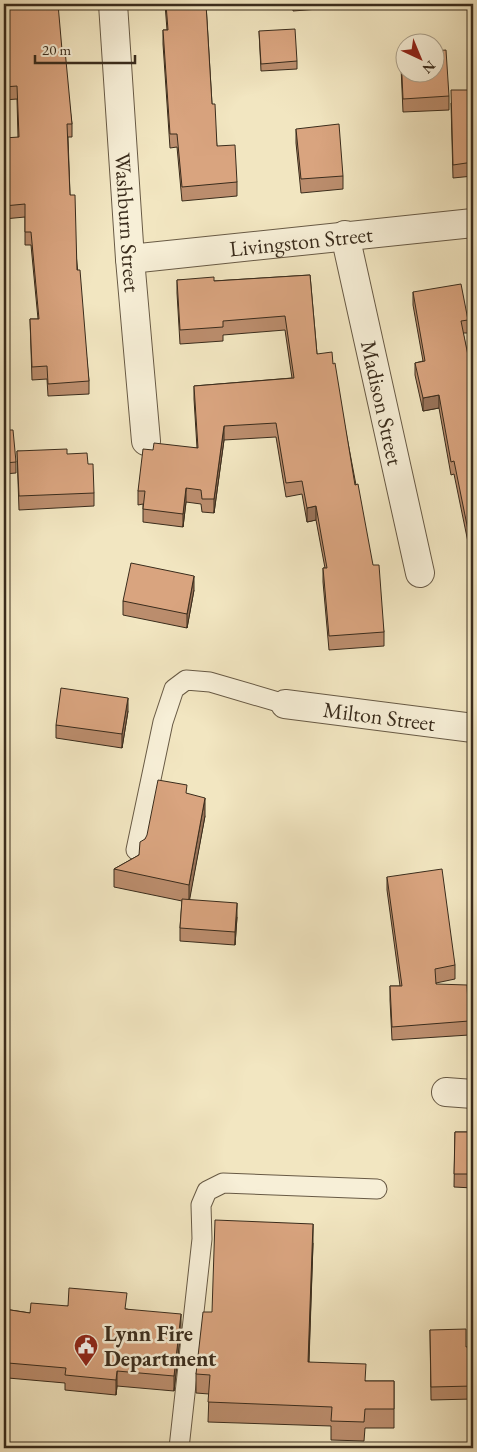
<svg xmlns="http://www.w3.org/2000/svg" width="477" height="1452" font-family="'EB Garamond',serif">
  <rect width="100%" height="100%" fill="#f2e6c1"/>
  <filter id="stains"><feTurbulence type="fractalNoise" baseFrequency=".004" numOctaves="4"/><feColorMatrix values="0 0 0 0 .2 0 0 0 0 .09 0 0 0 0 .02 0 0 0 .5 -.17"/></filter>
  <radialGradient id="worn" r=".72"><stop offset=".6" stop-color="#630" stop-opacity="0"/><stop offset="1" stop-color="#630" stop-opacity=".3"/></radialGradient>
  <g fill="none" stroke-linecap="round" stroke-linejoin="round">
    <defs>
      <g id="service">
        <polyline points="136,850 163,722 174,689 186,680 210,682 285,704"/>
        <polyline points="179,1448 202,1239 201,1205 207,1191 223,1183 377,1189"/>
      </g>
      <g id="minor">
        <path id="s1" d="M113,4L130,259L146,441"/>
        <path id="s2" d="M345,235L420,573"/>
        <path id="s3" d="M130,259L473,223"/>
        <path id="s4" d="M285,704L473,728"/>
        <polyline points="446,1092 473,1094"/>
      </g>
    </defs>
    <!-- service casing -->
    <use href="#service" stroke="#685a45" stroke-width="21"/>
    <!-- minor casing -->
    <use href="#minor" stroke="#685a45" stroke-width="30"/>
    <!-- service -->
    <use href="#service" stroke="#f7efd7" stroke-width="19"/>
    <!-- minor -->
    <use href="#minor" stroke="#f7efd7" stroke-width="28"/>
  </g>
  <!-- wall -->
  <g fill="#bb8d6d" stroke="#3a2c1c">
    <polygon points="4,4 62,50 72,124 72,137 68,137 70,195 89,381 89,394 48,396 47,379 32,380 30,319 38,319 31,245 25,245 25,217 4,219 4,138 18,138 17,99 4,100"/>
    <polygon points="165,4 206,4 212,104 217,146 237,182 237,196 182,201 177,147 170,148 163,44 163,30 167,30"/>
    <polygon points="293,4 344,4 344,7 293,11"/>
    <polygon points="259,31 297,61 297,69 261,71"/>
    <polygon points="401,54 449,96 449,110 403,112 401,67"/>
    <polygon points="473,90 473,176 453,178 451,103"/>
    <polygon points="296,129 343,176 343,189 301,193 296,143"/>
    <polygon points="310,275 317,354 333,364 384,632 384,646 329,650 323,582 323,568 325,568 316,520 307,522 302,494 286,497 276,437 224,440 214,513 202,512 201,504 186,502 183,527 143,522 143,504 138,505 138,491 153,450 197,448 194,399 194,386 292,378 285,330 223,335 223,341 180,344 177,293 177,280 214,281"/>
    <polygon points="413,292 468,320 468,333 463,333 473,380 473,549 473,547 469,547 454,474 451,475 439,408 423,411 415,375 415,363 423,361 413,305"/>
    <polygon points="4,430 16,462 16,473 4,474"/>
    <polygon points="17,451 67,454 94,493 94,506 19,510"/>
    <polygon points="194,590 187,628 123,615 123,601"/>
    <polygon points="128,711 122,748 56,738 56,725"/>
    <polygon points="187,794 205,816 189,900 237,917 235,945 180,941 180,928 182,901 114,887 114,869 139,855 145,839"/>
    <polygon points="387,877 455,965 455,979 436,983 436,984 469,1021 469,1035 392,1040 390,1000 390,986 400,986 387,890"/>
    <polygon points="455,1132 473,1132 473,1188 454,1187"/>
    <polygon points="313,1243 309,1362 366,1381 394,1381 394,1428 365,1428 364,1441 331,1440 331,1426 208,1422 209,1394 196,1393 196,1374 212,1312"/>
    <polygon points="68,1306 127,1309 181,1329 174,1391 117,1386 116,1395 65,1390 65,1383 8,1378 4,1412 4,1309 30,1313"/>
    <polygon points="430,1330 466,1347 473,1347 473,1399 431,1400"/>
  </g>
  <!-- shaded-wall -->
  <g fill="#987359" stroke="#3a2c1c">
    <polygon points="439,395 439,408 423,411 423,398"/>
    <polygon points="224,426 224,440 214,513 214,499"/>
    <polygon points="186,488 186,502 183,527 183,514"/>
    <polygon points="316,506 316,520 307,522 307,508"/>
    <polygon points="473,534 473,547 469,547 469,535"/>
    <polygon points="194,576 194,590 187,628 187,614"/>
    <polygon points="128,698 128,711 122,748 122,734"/>
    <polygon points="205,798 205,816 189,903 189,885"/>
    <polygon points="237,903 237,917 235,945 235,932"/>
    <polygon points="313,1224 313,1243 308,1381 308,1362"/>
    <polygon points="181,1314 181,1329 174,1391 174,1376"/>
    <polygon points="8,1363 8,1378 4,1412 4,1397"/>
    <polygon points="117,1371 117,1386 116,1395 116,1380"/>
  </g>
  <!-- building -->
  <g fill="#d9a47f" stroke="#3a2c1c">
    <polygon points="4,4 58,4 62,50 65,50 72,124 67,124 70,195 75,195 77,270 80,270 89,381 48,384 47,366 32,367 30,319 39,319 31,232 25,232 25,204 4,206 4,138 19,137 17,86 4,87"/>
    <polygon points="166,4 206,4 212,104 215,104 217,146 235,145 237,182 182,187 177,134 170,134 163,30 168,30"/>
    <polygon points="295,29 297,61 261,64 259,31"/>
    <polygon points="446,50 449,96 403,99 401,54 404,53 404,72 434,72 434,51"/>
    <polygon points="451,90 473,90 473,162 453,165"/>
    <polygon points="339,124 343,176 301,179 296,129"/>
    <polygon points="310,275 317,354 332,352 333,364 335,363 355,485 358,484 373,565 379,565 384,632 329,636 323,568 327,568 316,506 307,508 302,481 286,483 276,423 224,426 214,499 202,499 201,490 186,488 183,514 143,509 145,491 138,491 143,449 153,450 154,443 198,448 194,386 294,378 285,316 223,321 223,327 180,330 177,280 214,277 214,281"/>
    <polygon points="461,284 468,320 461,321 473,380 473,536 473,534 469,535 454,461 451,462 439,395 423,398 415,363 425,361 413,292"/>
    <polygon points="4,430 13,430 16,462 4,463"/>
    <polygon points="67,449 67,454 87,453 88,464 93,464 94,493 19,496 17,451"/>
    <polygon points="131,563 194,576 187,614 123,601"/>
    <polygon points="61,688 128,698 122,734 56,725"/>
    <polygon points="158,780 187,785 186,793 205,798 189,885 114,869 139,855 140,842 145,839 147,835"/>
    <polygon points="442,869 455,965 435,969 436,984 467,985 469,1021 392,1027 390,986 402,986 387,877"/>
    <polygon points="182,899 237,903 235,932 180,928"/>
    <polygon points="455,1132 473,1132 473,1174 454,1174"/>
    <polygon points="215,1220 313,1224 308,1362 366,1364 365,1381 394,1381 394,1409 365,1409 364,1422 331,1421 332,1407 208,1402 210,1375 196,1374 203,1312 212,1312"/>
    <polygon points="69,1288 127,1293 125,1309 181,1314 174,1376 117,1371 116,1380 65,1375 66,1368 8,1363 4,1397 4,1309 30,1313 31,1303 68,1306"/>
    <polygon points="466,1329 466,1347 473,1347 473,1386 431,1387 430,1330"/>
  </g>
  <!-- icons -->
  <defs>
    <symbol id="civic-pin" viewBox="-11 -11 22 30"><path d="M0 17L-7.5 6A9.5 9.5 0 1 1 7.5 6Z" fill="#8f2418" stroke="#f7efd7"/><path d="M-.6-6.5H3V-4.5H.6V-3L4-1V1h2V6H-6V1h2V-1L-.6-3ZM-1.2 2.5V6h2.4V2.5Z" fill="#fff"/></symbol>
  </defs>
  <g fill-rule="evenodd">
    <use href="#civic-pin" x="72" y="1332" width="28" height="38"/>
  </g>
  <g text-anchor="middle" stroke-width="5" stroke-linejoin="round" paint-order="stroke">
    <!-- street labels -->
    <g font-size="22" fill="#3a2c1c" stroke="#f7efd7">
      <text dy="8" stroke="none"><textPath href="#s1" startOffset="219">Washburn Street</textPath></text>
      <text dy="8" stroke="none"><textPath href="#s3" startOffset="172">Livingston Street</textPath></text>
      <text dy="8" stroke="none"><textPath href="#s2" startOffset="172">Madison Street</textPath></text>
      <text dy="8" stroke="none"><textPath href="#s4" startOffset="95">Milton Street</textPath></text>
    </g>
    <!-- poi labels -->
    <g font-size="22" font-weight="bold" fill="#3a2c1c" stroke="#f7efd7" text-anchor="start">
      <text x="104" y="1341">Lynn Fire<tspan x="104" dy="25">Department</tspan></text>
    </g>
  </g>
  <!-- margin -->
  <rect width="477" height="1452" fill="none" stroke="#f2e6c1" stroke-width="20"/>
  <rect x="5" y="5" width="467" height="1442" fill="none" stroke="#3a2c1c" stroke-width="2.5"/>
  <rect x="10" y="10" width="457" height="1432" fill="none" stroke="#3a2c1c"/>
  <!-- north arrow -->
  <g transform="translate(420 58) rotate(136)"><circle r="24" fill="#f7efd7" stroke="#aba18c"/>
  <path d="M0-4L9 19L0 12L-9 19Z" fill="#8f2418"/>
  <text y="-8" font-size="14" font-weight="bold" text-anchor="middle" fill="#3a2c1c">N</text>
  </g>
  <!-- scale -->
  <path d="M35 55v8h100v-8" fill="none" stroke="#3a2c1c" stroke-width="2.5"/>
  <text x="42" y="55" font-size="15" fill="#3a2c1c" stroke="#f7efd7" stroke-width="4" paint-order="stroke">20 m</text>
  <rect width="100%" height="100%" filter="url(#stains)"/>
  <rect width="100%" height="100%" fill="url(#worn)"/>
</svg>
